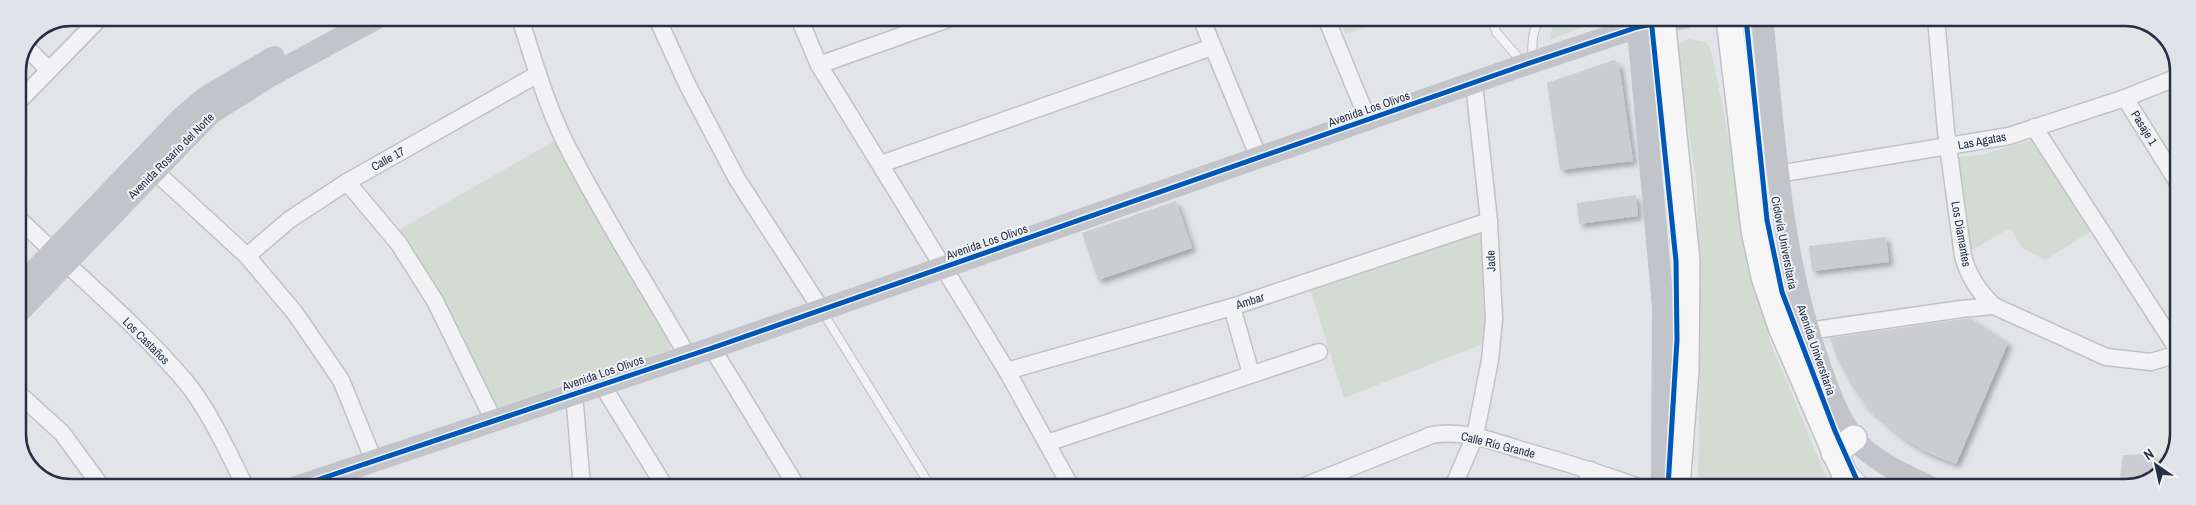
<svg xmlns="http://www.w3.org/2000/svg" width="2196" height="505" font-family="'Archivo Narrow',sans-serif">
  <defs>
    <filter id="shadow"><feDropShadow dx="4" dy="4" stdDeviation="2.5" flood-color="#0004"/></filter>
  </defs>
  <rect width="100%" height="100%" fill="#e3e4e8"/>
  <!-- green -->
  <g fill="#d2dcd2">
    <polygon points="1339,18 1394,18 1345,34"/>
    <polygon points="1578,18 1607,18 1549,40 1552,28"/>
    <polygon points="1688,39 1706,42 1711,50 1770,341 1830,487 1698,487 1700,335 1697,186 1676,51 1681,42"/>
    <polygon points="2037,138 2093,230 2045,260 2022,248 2010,228 1967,253 1957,157 1981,155"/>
    <polygon points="556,140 673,336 670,350 501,411 493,408 465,340 433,282 397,231"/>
    <polygon points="1483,230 1485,343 1344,398 1310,288"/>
  </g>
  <!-- building -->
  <g fill="#cbcdd1" filter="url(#shadow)">
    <polygon points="1614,60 1619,65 1633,161 1560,170 1547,83"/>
    <polygon points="1636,195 1638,216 1579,224 1577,203"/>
    <polygon points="1176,201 1192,248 1098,280 1082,233"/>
    <polygon points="1886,237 1889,262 1812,271 1809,246"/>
    <polygon points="1970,318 2008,343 1956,464 1924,451 1903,438 1868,408 1852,386 1837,358 1830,338"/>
    <polygon points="2153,454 2156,477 2119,487 2123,455"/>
  </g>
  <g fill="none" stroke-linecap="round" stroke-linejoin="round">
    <defs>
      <g id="lane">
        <polyline points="1492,18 1496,32 1523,63"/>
        <path d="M1532,60C1533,44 1530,29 1543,18"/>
        <polyline points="822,311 931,487"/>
        <polyline points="1853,471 1869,487"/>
      </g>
      <g id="street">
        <path d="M520,18C533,58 545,101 564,140C601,214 646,283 687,355"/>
        <polyline points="657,18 687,84 737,179 821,309"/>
        <polyline points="799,18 819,65 1007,371 1071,487"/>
        <polyline points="1201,18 1259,158"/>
        <polyline points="1326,18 1368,120"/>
        <path d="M1936,18L1946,131L1963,256C1968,276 1979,292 1994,306L2106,357L2151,362L2178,354"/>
        <polyline points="27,48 49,70"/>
        <polyline points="819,65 951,18"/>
        <polyline points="2125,98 2178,183"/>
        <polyline points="18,102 100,18"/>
        <polyline points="2034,127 2178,350"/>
        <polyline points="147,164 247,256 295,313 341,380 374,461"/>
        <polyline points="881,164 1212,47"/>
        <polyline points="1777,174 2009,136 2125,98 2178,77"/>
        <polyline points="347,182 399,244 435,301 494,421"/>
        <path d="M18,218C73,272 135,322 185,381C208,408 229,454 245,486"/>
        <polyline points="247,256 289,220 347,182 538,74"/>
        <polyline points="1232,307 1251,374"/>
        <polyline points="1808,331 1961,309 1994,306"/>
        <polyline points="712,348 797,487"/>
        <polyline points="1007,371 1232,307 1489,221"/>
        <polyline points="601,383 665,487"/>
        <polyline points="18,393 62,433 101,486"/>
        <polyline points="574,394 582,487"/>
        <polyline points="1047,443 1319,352"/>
        <path d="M1302,487L1432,435C1463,429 1495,442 1525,451C1564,462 1602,474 1639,487"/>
        <polyline points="1453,487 1475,436 1490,360 1494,319 1489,221 1474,84"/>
        <polyline points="1584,487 1591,470"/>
      </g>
      <g id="primary">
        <polyline points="1662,18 1687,261 1686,370 1677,487"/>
        <polyline points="1729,18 1754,230 1764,277 1781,327 1850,487"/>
        <polyline points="1834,453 1854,438"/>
      </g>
    </defs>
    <!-- lane casing -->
    <use href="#lane" stroke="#c1c2c6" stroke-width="10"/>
    <!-- street casing -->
    <use href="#street" stroke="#c1c2c6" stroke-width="19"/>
    <!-- primary casing -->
    <use href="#primary" stroke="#bec1c6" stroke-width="28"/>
    <!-- lane -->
    <use href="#lane" stroke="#f2f2f4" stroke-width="8"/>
    <!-- street -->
    <use href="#street" stroke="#f2f2f4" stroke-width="16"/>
    <!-- secondary -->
    <g stroke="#c3c4ca" stroke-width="22">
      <polyline points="1637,18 1663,307 1662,487"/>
      <path d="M1762,18C1775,136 1779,254 1820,366C1828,389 1838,418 1854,438C1872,461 1904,474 1930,487"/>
      <polyline points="18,288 180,119 206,97 274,57"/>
      <polyline points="18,313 210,114 270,76 377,18"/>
      <polyline points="296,487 712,348 1524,65 1638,27 1684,18"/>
    </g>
    <!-- primary -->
    <use href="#primary" stroke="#f6f6f7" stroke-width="25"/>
    <defs>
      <g id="cycleway">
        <polyline points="1651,18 1676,261 1677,340 1668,487"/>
        <polyline points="1746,18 1767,220 1782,292 1835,431 1860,487"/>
        <polyline points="296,487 712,348 1524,65 1638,27 1684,18"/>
      </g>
    </defs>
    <!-- cycleway casing -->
    <use href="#cycleway" stroke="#f0f3f8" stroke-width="8"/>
    <!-- cycleway -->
    <use href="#cycleway" stroke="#0057b8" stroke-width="5"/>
  </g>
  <g text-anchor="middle" stroke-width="4" stroke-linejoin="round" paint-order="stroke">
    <!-- street labels -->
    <g font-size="12" fill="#272f44" stroke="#f0f3f8">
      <text transform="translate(1369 109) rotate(-19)" y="4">Avenida Los Olivos</text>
      <text transform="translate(2144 128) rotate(58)" y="4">Pasaje 1</text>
      <text transform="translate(1982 141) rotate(-11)" y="4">Las Agatas</text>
      <text transform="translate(171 156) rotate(-45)" y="4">Avenida Rosario del Norte</text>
      <text transform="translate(388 159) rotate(-29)" y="4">Calle 17</text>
      <text transform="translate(1961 234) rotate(80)" y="4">Los Diamantes</text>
      <text transform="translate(987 242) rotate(-19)" y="4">Avenida Los Olivos</text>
      <text transform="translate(1784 243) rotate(79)" y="4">Ciclovía Universitaria</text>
      <text transform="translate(1491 261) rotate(-93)" y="4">Jade</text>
      <text transform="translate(1250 301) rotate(-18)" y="4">Ambar</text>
      <text transform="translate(146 341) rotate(45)" y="4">Los Castaños</text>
      <text transform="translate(1816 350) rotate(71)" y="4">Avenida Universitaria</text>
      <text transform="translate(603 373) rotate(-19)" y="4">Avenida Los Olivos</text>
      <text transform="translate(1498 445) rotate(14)" y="4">Calle Río Grande</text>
    </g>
  </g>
  <!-- crop -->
  <path d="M0 0H2196V505H0ZM71 26H2125A45 45 0 0 1 2170 71V434A45 45 0 0 1 2125 479H71A45 45 0 0 1 26 434V71A45 45 0 0 1 71 26Z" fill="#e0e3ea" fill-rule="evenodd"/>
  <path fill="none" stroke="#272f44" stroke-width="2.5" d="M71 26H2125A45 45 0 0 1 2170 71V434A45 45 0 0 1 2125 479H71A45 45 0 0 1 26 434V71A45 45 0 0 1 71 26Z"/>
  <!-- north arrow -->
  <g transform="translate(2156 465) rotate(326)" stroke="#f0f3f8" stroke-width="4" paint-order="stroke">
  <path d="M0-4L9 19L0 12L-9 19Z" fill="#272f44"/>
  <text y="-8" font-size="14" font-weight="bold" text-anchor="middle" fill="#272f44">N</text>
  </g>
</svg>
